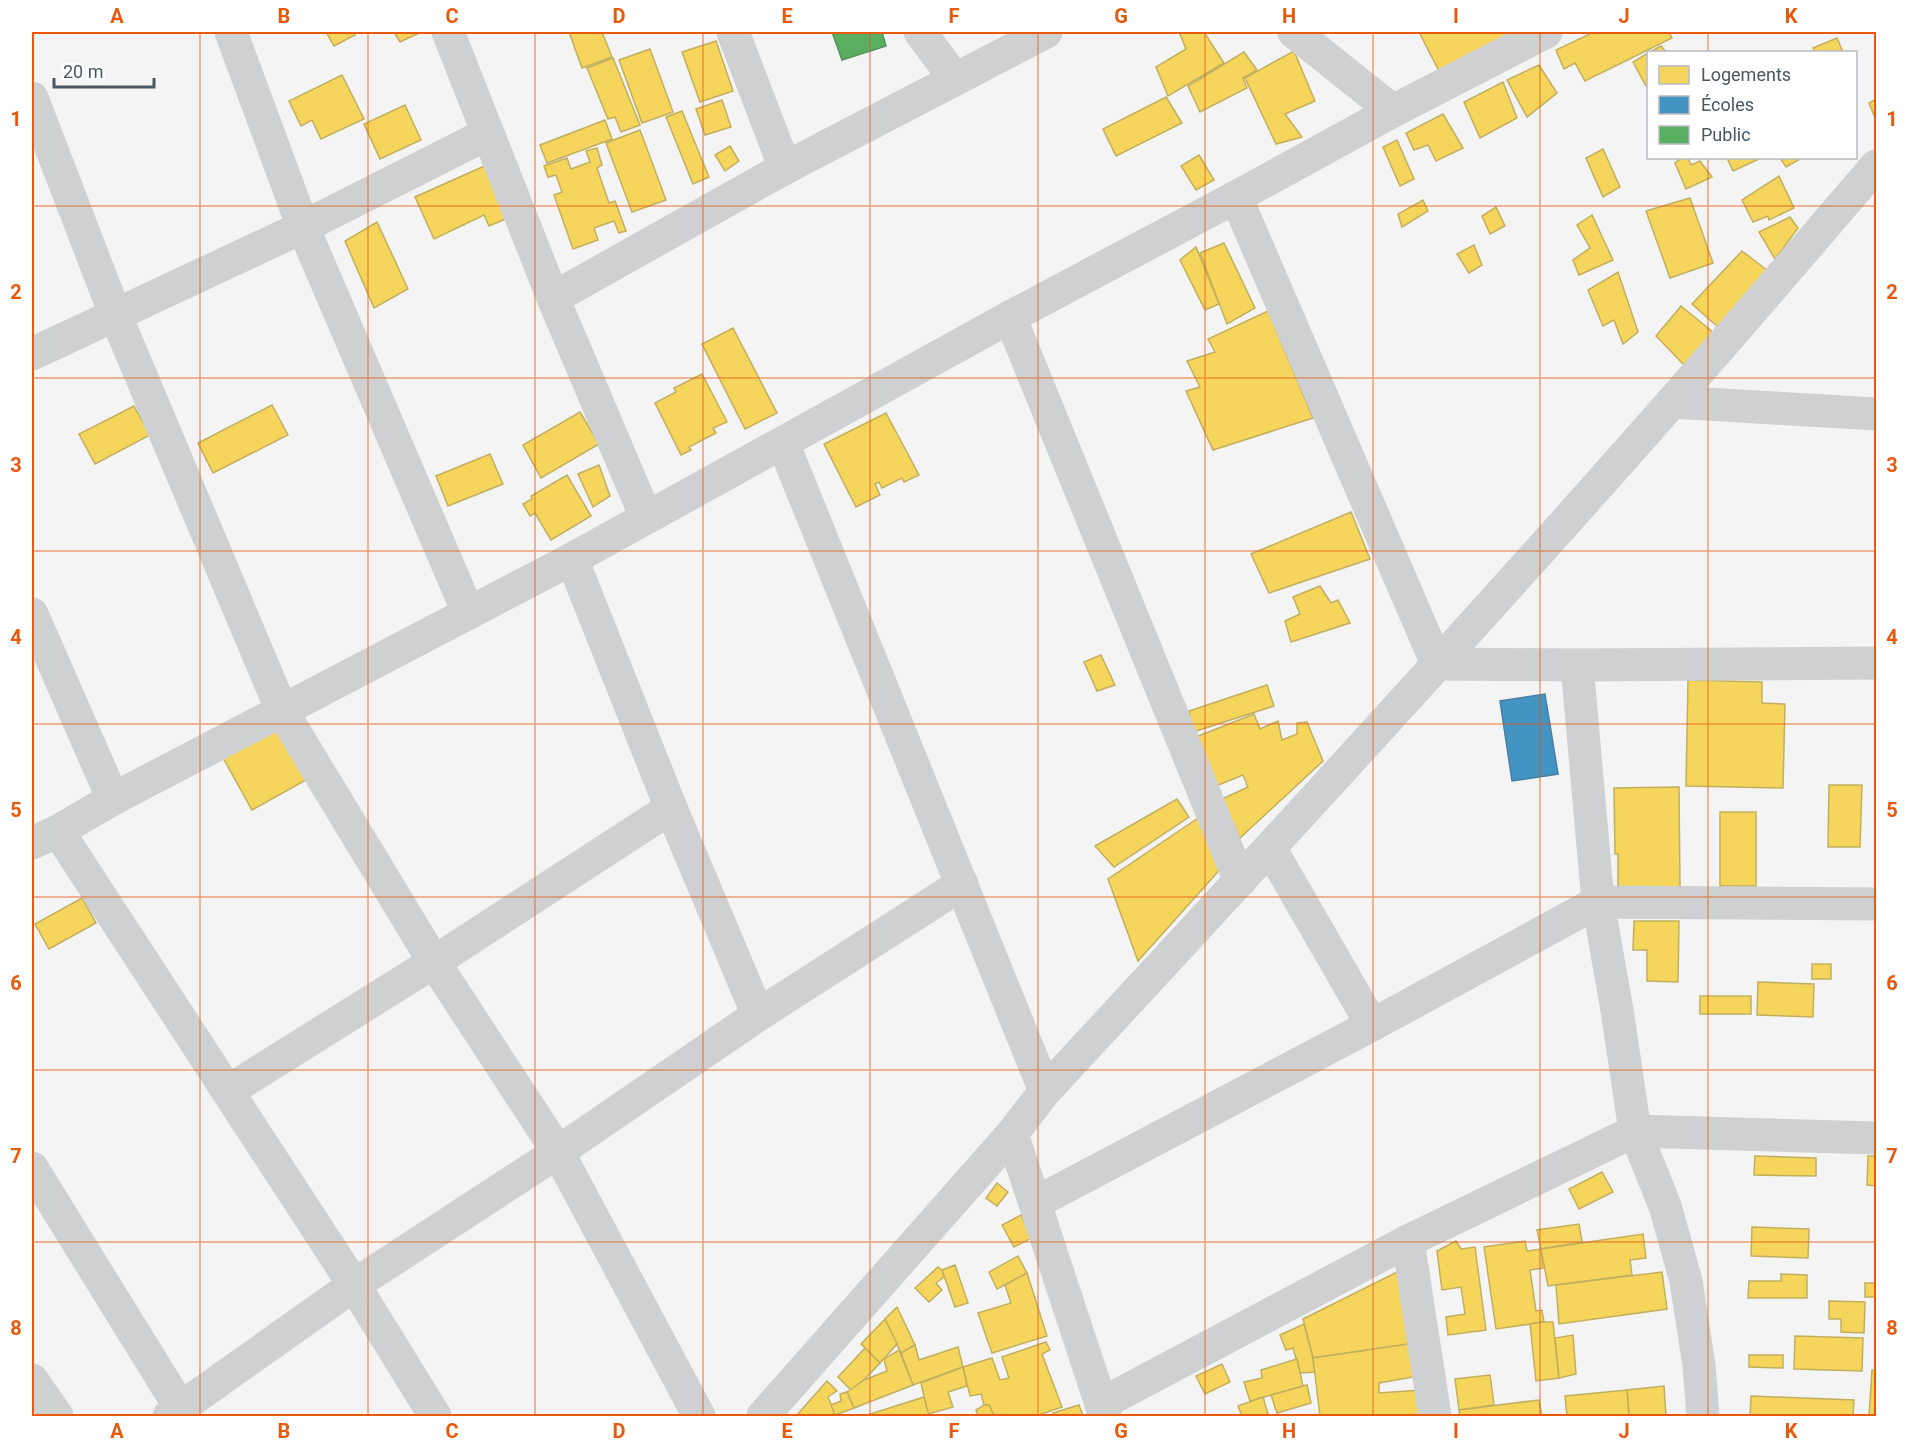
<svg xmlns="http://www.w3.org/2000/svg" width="1908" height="1448" font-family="Roboto,sans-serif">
  <rect width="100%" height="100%" fill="#f4f4f4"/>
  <!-- homes -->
  <g fill="#f6d55c" stroke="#c2af5e" stroke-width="1.5">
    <polygon points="326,32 353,32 355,35 334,46"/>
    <polygon points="394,32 421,32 400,42"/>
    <polygon points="569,32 602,32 612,57 582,68"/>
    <polygon points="1179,32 1204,32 1224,63 1168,96 1156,67 1186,49"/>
    <polygon points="1419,32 1514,32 1442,77"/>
    <polygon points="1594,32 1669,32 1672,38 1585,81 1575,63 1564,69 1556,50"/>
    <polygon points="1837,38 1843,52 1815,52 1813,48"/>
    <polygon points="716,41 733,91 700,102 682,52"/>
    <polygon points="1661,46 1666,52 1650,52"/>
    <polygon points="650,49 673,112 642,123 619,60"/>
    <polygon points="1294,51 1315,101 1285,114 1302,137 1276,144 1245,78"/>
    <polygon points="1244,52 1257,70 1243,78 1247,88 1200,112 1188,86"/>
    <polygon points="1648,53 1648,85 1646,86 1633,62"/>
    <polygon points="613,58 640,125 621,132 615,117 608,119 587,68"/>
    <polygon points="1539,65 1557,93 1527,117 1507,80"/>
    <polygon points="342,75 364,119 321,139 312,120 301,126 289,101"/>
    <polygon points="1503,82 1517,118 1480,138 1464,102"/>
    <polygon points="1166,97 1182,123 1116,156 1103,129"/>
    <polygon points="1876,99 1876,120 1869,103"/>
    <polygon points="722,100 731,127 705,135 696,109"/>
    <polygon points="405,105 421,140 380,159 364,124"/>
    <polygon points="682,111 709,177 693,184 666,117"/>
    <polygon points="1443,114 1463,148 1436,161 1428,145 1414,150 1406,133"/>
    <polygon points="605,120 612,139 547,163 540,145"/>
    <polygon points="640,130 666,200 632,212 606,143"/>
    <polygon points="1397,140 1414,179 1400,186 1383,147"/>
    <polygon points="730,146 739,161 725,171 715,155"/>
    <polygon points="597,148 602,165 597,168 609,203 615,201 626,231 619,233 614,221 594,228 598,240 573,249 554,195 562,192 556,175 548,177 544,166 567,158 571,169 590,162 586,151"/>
    <polygon points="1603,149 1620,187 1603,197 1586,158"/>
    <polygon points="1199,155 1214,180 1196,190 1181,166"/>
    <polygon points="1682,158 1688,158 1691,165 1700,161 1712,177 1686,189 1675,163"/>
    <polygon points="1727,158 1761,158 1733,171"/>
    <polygon points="1780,158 1802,158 1786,167"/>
    <polygon points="491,163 515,215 489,226 484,215 434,239 415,197"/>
    <polygon points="1779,176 1794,208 1769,220 1768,216 1753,222 1742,200"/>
    <polygon points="1690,198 1713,263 1670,278 1646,211"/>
    <polygon points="1423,200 1428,211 1402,227 1398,214"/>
    <polygon points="1496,207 1505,226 1490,234 1482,216"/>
    <polygon points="1592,215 1613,260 1579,275 1573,260 1590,248 1577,225"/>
    <polygon points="1790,217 1798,228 1775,259 1759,232"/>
    <polygon points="377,222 408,289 374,308 345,241"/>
    <polygon points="1224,243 1255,308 1227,324 1200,253"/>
    <polygon points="1474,245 1482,265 1469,273 1457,254"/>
    <polygon points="1196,247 1219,304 1205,310 1180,260"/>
    <polygon points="1742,251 1768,271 1719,328 1692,304"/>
    <polygon points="1618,272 1638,332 1623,344 1614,320 1603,326 1588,290"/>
    <polygon points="1681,306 1714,333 1685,366 1656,336"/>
    <polygon points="1268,311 1313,418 1213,450 1186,391 1200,387 1187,361 1215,352 1208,339"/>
    <polygon points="733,328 777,413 745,429 702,344"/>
    <polygon points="702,374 727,422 713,428 716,433 689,447 691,450 681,455 655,403 676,392 674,388"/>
    <polygon points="272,405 288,435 213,473 198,443"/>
    <polygon points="134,406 150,435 95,464 79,434"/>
    <polygon points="580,412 599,444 541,478 523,445"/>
    <polygon points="886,413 919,475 904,482 902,478 882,488 879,482 875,484 880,495 856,507 824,444"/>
    <polygon points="490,454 503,484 448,506 436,476"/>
    <polygon points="599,465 610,496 593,507 578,474"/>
    <polygon points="567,475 591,516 551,540 535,513 530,516 523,504 532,499 531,496"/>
    <polygon points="1351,512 1370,559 1269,593 1251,554"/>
    <polygon points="1320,586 1331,603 1338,600 1350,623 1291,642 1285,621 1300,614 1293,597"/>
    <polygon points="1101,655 1115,685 1097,691 1084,662"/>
    <polygon points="1688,680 1762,682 1762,703 1785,704 1783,788 1686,786"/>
    <polygon points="1267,685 1274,706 1193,732 1189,711"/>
    <polygon points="1254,714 1260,729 1278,721 1282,740 1297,734 1297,723 1307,722 1323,761 1240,838 1222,799 1248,787 1243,775 1216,786 1196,737"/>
    <polygon points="271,717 306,780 252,810 217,747"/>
    <polygon points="1829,785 1862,785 1860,847 1828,847"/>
    <polygon points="1679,787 1680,887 1618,888 1618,854 1615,854 1614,788"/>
    <polygon points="1177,799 1189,817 1114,867 1095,846"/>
    <rect x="1720" y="812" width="36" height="74"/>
    <polygon points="1201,816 1225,864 1138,961 1108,879"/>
    <polygon points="82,898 96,923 49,949 35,924"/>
    <polygon points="1634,921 1679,921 1678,982 1647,981 1647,950 1633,950"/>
    <rect x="1812" y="964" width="19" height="15"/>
    <polygon points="1758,982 1814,984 1813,1017 1757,1015"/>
    <rect x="1700" y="996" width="51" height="18"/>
    <polygon points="1755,1156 1816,1158 1816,1176 1754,1175"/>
    <polygon points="1868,1156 1876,1156 1876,1186 1867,1185"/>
    <polygon points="1602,1172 1613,1192 1579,1209 1569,1189"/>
    <polygon points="997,1183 1008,1192 997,1206 986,1198"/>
    <polygon points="1021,1215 1032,1238 1014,1247 1002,1225"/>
    <polygon points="1579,1224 1582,1242 1541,1249 1537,1230"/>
    <polygon points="1752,1227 1809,1229 1808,1258 1751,1256"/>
    <polygon points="1643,1234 1646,1258 1630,1260 1632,1275 1548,1286 1541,1249"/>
    <polygon points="1456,1241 1461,1249 1475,1247 1486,1330 1448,1335 1446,1317 1465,1314 1461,1287 1442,1290 1437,1251"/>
    <polygon points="1525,1241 1527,1251 1541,1249 1543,1268 1530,1270 1536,1311 1542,1310 1544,1322 1496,1329 1484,1247"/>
    <polygon points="1018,1256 1027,1273 997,1289 989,1272"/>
    <polygon points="955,1265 968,1303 955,1307 942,1270"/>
    <polygon points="938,1267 942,1270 944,1277 936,1283 942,1290 929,1302 915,1288"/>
    <polygon points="1397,1272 1415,1343 1313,1358 1303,1319"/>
    <polygon points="1662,1272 1667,1309 1559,1324 1556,1285"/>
    <polygon points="1027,1273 1047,1336 992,1353 978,1313 1011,1303 1005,1285"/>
    <polygon points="1781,1274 1807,1275 1807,1298 1748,1298 1749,1281 1781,1281"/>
    <rect x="1865" y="1283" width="11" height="14"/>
    <polygon points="1829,1301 1865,1302 1864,1333 1841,1332 1841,1319 1829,1319"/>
    <polygon points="897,1307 915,1345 901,1353 885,1319"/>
    <polygon points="885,1319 897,1344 880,1363 861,1344"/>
    <polygon points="1544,1322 1553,1322 1559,1378 1536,1381 1530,1324"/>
    <polygon points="1304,1324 1313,1358 1315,1372 1300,1373 1293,1348 1286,1350 1280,1335"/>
    <polygon points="1573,1335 1576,1374 1559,1378 1555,1338"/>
    <polygon points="1795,1336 1863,1338 1862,1371 1794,1369"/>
    <polygon points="1046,1342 1050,1350 1042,1354 1062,1407 1036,1416 994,1416 989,1405 984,1405 981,1394 970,1396 963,1367 992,1358 1000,1380 1009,1378 1002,1357"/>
    <polygon points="1415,1343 1419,1376 1379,1383 1379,1393 1420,1390 1425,1416 1320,1416 1313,1358"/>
    <polygon points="915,1345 919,1360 958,1347 963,1367 913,1385 901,1353"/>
    <polygon points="865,1348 880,1363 864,1380 851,1390 838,1377"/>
    <polygon points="899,1350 913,1385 854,1408 847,1392 864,1380 887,1371 884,1359"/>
    <polygon points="1749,1355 1783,1355 1783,1368 1749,1367"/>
    <polygon points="1297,1359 1303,1386 1250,1401 1244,1382 1262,1378 1261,1370"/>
    <polygon points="1222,1364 1230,1382 1205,1394 1196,1376"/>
    <polygon points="963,1367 967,1386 948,1392 953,1407 928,1414 921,1383"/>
    <polygon points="1872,1370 1876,1370 1876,1416 1869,1416"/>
    <polygon points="1490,1375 1494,1405 1459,1410 1455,1379"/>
    <polygon points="827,1381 837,1391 828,1397 836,1416 796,1416"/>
    <polygon points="1307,1385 1311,1403 1277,1413 1271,1395"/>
    <polygon points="1664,1386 1666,1416 1629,1416 1627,1390"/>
    <polygon points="1627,1390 1629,1416 1567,1416 1565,1396"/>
    <polygon points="847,1392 854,1408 835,1415 831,1405 841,1401 840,1394"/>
    <polygon points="1751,1396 1854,1400 1853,1416 1750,1416"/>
    <polygon points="924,1397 929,1416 864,1416"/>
    <polygon points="1263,1397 1268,1414 1259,1416 1242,1416 1238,1406"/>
    <polygon points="1539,1400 1542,1416 1460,1416 1459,1410"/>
    <polygon points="984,1405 989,1405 994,1416 978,1416 976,1410"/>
    <polygon points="1079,1405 1083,1416 1055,1416 1053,1413"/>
  </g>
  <!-- schools -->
  <polygon fill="#4393c3" stroke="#4581a6" stroke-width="1.5" points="1545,694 1558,774 1512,781 1500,701"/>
  <!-- public -->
  <polygon fill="#5aae61" stroke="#559461" stroke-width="1.5" points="832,32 882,32 886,46 842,60"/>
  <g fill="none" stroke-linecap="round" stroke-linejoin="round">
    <!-- minor -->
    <g stroke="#ced0d2" stroke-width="33">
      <polyline points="231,32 303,227 468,612"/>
      <polyline points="448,32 553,298 646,517"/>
      <polyline points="733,32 785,168"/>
      <polyline points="920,32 955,79"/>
      <polyline points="1294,32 1393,111"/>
      <polyline points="32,98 115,314 282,711 434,962 558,1152 699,1416"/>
      <polyline points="1236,197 1437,664 1577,665 1876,663"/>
      <polyline points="553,298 785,168 1046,32"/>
      <polyline points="1010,317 1240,881"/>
      <polyline points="32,354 303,227 487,134"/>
      <polyline points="1672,402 1876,414"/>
      <polyline points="783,443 1045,1091"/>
      <polyline points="572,559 671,808 758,1015"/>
      <polyline points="32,614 113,799"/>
      <polyline points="1577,665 1598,902 1617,1010 1635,1131 1665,1206 1686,1281 1699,1365 1703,1416"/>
      <polyline points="58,831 354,1285 435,1416"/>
      <polyline points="32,843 58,831 113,799 572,559 1010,317 1236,197 1393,111 1546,32"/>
      <polyline points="1270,848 1372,1025"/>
      <polyline points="228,1091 434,962 671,808"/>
      <polyline points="1012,1134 1105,1416"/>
      <polyline points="32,1168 181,1409"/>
      <polyline points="1035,1203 1372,1025 1598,902 1876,904"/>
      <polyline points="1408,1241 1435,1416"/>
      <polyline points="32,1380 57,1416"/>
      <polyline points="1101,1404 1408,1241 1635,1131 1876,1138"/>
      <polyline points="169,1416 354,1285 558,1152 758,1015 962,884"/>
      <path d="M763,1416L1012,1134L1045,1091C1256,864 1467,635 1672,402C1741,324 1808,245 1876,166"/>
    </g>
  </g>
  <!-- grid -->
  <path fill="none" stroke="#e8590c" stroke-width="1.5" stroke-opacity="0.55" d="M200,32V1416M368,32V1416M535,32V1416M703,32V1416M870,32V1416M1038,32V1416M1205,32V1416M1373,32V1416M1540,32V1416M1708,32V52M1708,158V1416M32,206H1876M32,378H1876M32,551H1876M32,724H1876M32,897H1876M32,1070H1876M32,1242H1876"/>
  <!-- border -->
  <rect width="1908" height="1448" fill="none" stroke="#ffffff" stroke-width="66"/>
  <!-- legend -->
  <rect x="1647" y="51" width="210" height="108" fill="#ffffff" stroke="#b7bbc0" stroke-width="1.5"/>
  <rect x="1659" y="66" width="30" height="18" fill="#f6d55c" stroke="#b7bbc0" stroke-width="1.5"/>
  <text x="1701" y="81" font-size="18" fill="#4a5661">Logements</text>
  <rect x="1659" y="96" width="30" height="18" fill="#4393c3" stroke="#b7bbc0" stroke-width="1.5"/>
  <text x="1701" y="111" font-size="18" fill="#4a5661">Écoles</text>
  <rect x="1659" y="126" width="30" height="18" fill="#5aae61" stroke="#b7bbc0" stroke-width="1.5"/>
  <text x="1701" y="141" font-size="18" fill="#4a5661">Public</text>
  <!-- scale -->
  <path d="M54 78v9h100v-9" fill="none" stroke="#4a5661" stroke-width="3"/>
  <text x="63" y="78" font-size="18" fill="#4a5661" stroke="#ffffff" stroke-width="4.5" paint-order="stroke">20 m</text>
  <rect x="33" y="33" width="1842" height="1382" fill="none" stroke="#e8590c" stroke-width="2"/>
  <g font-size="20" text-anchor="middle" font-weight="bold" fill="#e8590c">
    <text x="117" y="23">A</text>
    <text x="284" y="23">B</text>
    <text x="452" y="23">C</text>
    <text x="619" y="23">D</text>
    <text x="787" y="23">E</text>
    <text x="954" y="23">F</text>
    <text x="1121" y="23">G</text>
    <text x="1289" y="23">H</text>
    <text x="1456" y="23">I</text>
    <text x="1624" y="23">J</text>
    <text x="1791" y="23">K</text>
    <text x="16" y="126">1</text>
    <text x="1892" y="126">1</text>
    <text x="16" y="299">2</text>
    <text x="1892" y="299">2</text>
    <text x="16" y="472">3</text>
    <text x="1892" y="472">3</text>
    <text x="16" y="644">4</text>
    <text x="1892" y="644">4</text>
    <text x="16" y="817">5</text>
    <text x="1892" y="817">5</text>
    <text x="16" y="990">6</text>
    <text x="1892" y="990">6</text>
    <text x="16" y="1163">7</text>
    <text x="1892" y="1163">7</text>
    <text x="16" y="1335">8</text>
    <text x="1892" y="1335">8</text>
    <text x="117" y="1438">A</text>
    <text x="284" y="1438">B</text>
    <text x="452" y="1438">C</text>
    <text x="619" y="1438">D</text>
    <text x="787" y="1438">E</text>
    <text x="954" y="1438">F</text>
    <text x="1121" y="1438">G</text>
    <text x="1289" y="1438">H</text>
    <text x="1456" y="1438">I</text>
    <text x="1624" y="1438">J</text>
    <text x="1791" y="1438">K</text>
  </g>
</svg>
